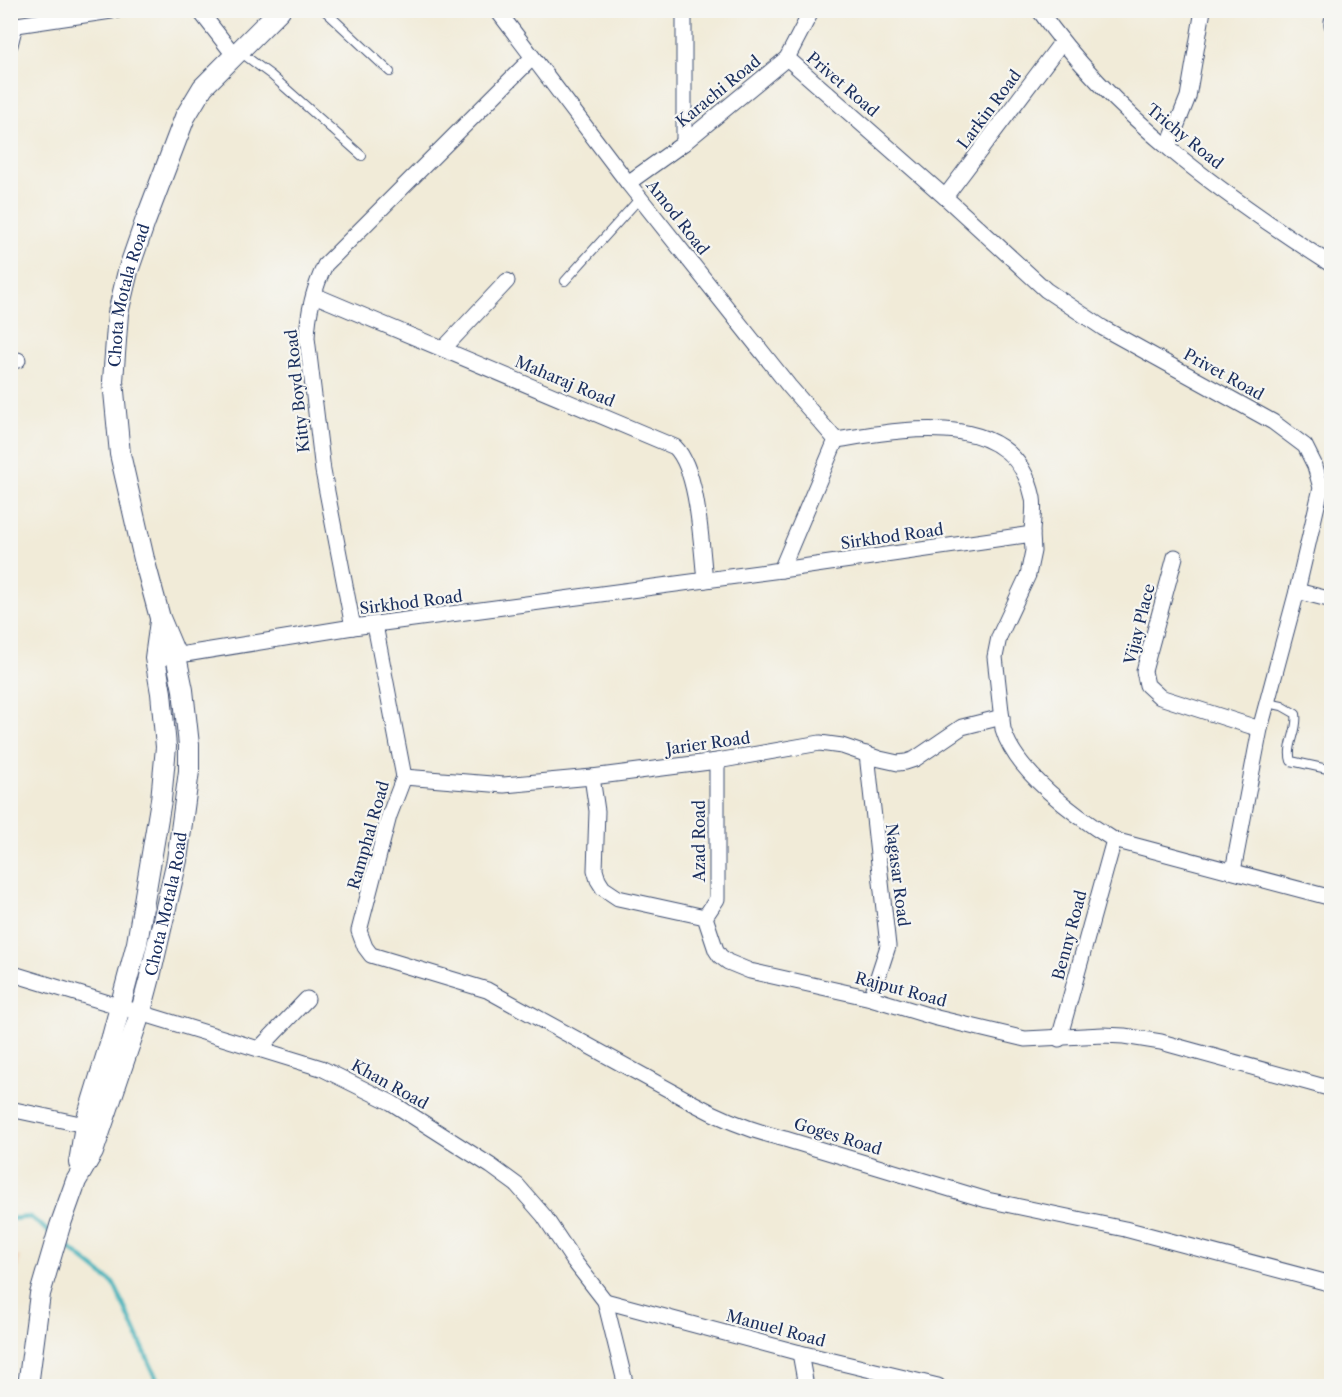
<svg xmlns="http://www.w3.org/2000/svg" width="1342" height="1397" font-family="'Libre Caslon Text',serif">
  <rect width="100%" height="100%" fill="#f6f6f2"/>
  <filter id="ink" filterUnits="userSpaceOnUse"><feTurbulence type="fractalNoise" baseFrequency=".0167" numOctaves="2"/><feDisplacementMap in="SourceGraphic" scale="12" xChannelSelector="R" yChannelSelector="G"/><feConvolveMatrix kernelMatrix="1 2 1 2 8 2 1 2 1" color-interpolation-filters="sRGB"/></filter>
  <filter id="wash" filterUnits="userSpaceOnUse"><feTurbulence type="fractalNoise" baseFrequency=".008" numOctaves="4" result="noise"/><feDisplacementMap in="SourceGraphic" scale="24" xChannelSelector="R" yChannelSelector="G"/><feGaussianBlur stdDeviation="1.35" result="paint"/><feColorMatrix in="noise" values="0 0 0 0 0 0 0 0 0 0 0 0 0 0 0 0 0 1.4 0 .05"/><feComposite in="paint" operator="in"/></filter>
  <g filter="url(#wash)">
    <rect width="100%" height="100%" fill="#f1ebd8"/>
    <!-- built -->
    <polygon fill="#efd6bc" points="11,1256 20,1256 11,1334 10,1256"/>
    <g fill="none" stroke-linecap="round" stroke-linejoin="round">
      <!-- stream -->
      <g stroke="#42b2bb" stroke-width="4.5">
        <polyline points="10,1219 30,1217 53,1235"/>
        <polyline points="62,1242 114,1284 160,1386"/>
      </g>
    </g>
  </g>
  <g filter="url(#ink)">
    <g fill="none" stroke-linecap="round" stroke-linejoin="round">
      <defs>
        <g id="service">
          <polyline points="324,10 390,72"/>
          <polyline points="240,52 271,75 362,156"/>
          <polyline points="565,281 640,198"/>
          <path d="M1268,703L1282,706L1296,714C1299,730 1286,746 1291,761L1332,770"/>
        </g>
        <g id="minor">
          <polyline points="199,10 234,55"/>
          <polyline points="497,10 628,183 789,386 836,440 781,570"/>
          <path d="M1039,10C1114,117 1223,195 1332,265"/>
          <polyline points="1332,21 1332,25"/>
          <polyline points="10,26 118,10"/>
          <polyline points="10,45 15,25"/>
          <polyline points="787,58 945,197 1046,290 1103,328 1273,422 1305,446 1315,466 1321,488 1297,591 1260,729 1233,871"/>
          <polyline points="684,143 684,10"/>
          <polyline points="1168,147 1188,97 1203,10"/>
          <polyline points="628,183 684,143 787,58 812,10"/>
          <polyline points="945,197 1061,43"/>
          <path d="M314,295L675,447C699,471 701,546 705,580"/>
          <polyline points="443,349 507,281"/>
          <polyline points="10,361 18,360"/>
          <path d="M836,440C902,430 1014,406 1033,498C1035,509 1032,523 1032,534"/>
          <polyline points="1175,557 1144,671 1147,685 1160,697 1260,729"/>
          <polyline points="1297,591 1332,600"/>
          <path d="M375,625L404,777L389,816L359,931L365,947L371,955L487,990L693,1103C722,1119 752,1131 785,1139L987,1200L1125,1229L1332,1284"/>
          <path d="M353,627L323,471L307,338C308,312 314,288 325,265L532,58"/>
          <path d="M167,657L353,627L781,570L1032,534L1033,551L1028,575L999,637L995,657L1003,729C1015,772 1077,817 1114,840L1332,898"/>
          <polyline points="867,754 888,946 871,998"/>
          <polyline points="404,777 504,785 592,777 717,761 820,743 842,746 880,759 898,763 906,762 915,759 962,727 1002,717"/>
          <polyline points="592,777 597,811 595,870 598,880 603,888 618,898 705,917 716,950 720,956 728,962 750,971 871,998 937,1018 1025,1039 1103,1035 1124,1036 1161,1042 1332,1089"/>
          <polyline points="705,917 717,899 717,761"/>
          <polyline points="10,973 321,1068 392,1103 491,1166 517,1185 544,1216 574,1261 605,1301 626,1386"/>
          <polyline points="1059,1039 1114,840"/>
          <polyline points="259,1049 307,999"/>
          <polyline points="10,1109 85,1125"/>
          <polyline points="605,1301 800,1353 938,1386"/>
          <polyline points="800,1353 806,1386"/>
        </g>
        <g id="tertiary">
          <polyline points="79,1163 85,1125 112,1037 137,943 161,800 166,747 161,693 155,658 160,621"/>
          <path id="s1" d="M28,1386L40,1294L60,1226L76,1181L93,1152L141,1011L149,981L177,860L189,771V745L183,690L176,656L160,618L144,559L120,454L113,381L118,313L128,271L145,222L185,117L203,87L280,10"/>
        </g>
      </defs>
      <!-- service casing -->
      <use href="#service" stroke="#3b4b70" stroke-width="10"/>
      <!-- minor casing -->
      <use href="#minor" stroke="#3b4b70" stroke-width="17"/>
      <!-- tertiary casing -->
      <use href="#tertiary" stroke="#3b4b70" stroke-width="22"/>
      <!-- service -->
      <use href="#service" stroke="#fff" stroke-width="8"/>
      <!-- minor -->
      <use href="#minor" stroke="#fff" stroke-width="15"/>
      <!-- tertiary -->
      <use href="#tertiary" stroke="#fff" stroke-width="20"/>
    </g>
  </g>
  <g text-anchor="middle" stroke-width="4.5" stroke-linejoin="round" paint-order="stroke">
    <!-- street labels -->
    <g font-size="16" fill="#1b2f5e" stroke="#f6f6f2">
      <text transform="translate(843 84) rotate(41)" y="6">Privet Road</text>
      <text transform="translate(718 91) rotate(-39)" y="6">Karachi Road</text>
      <text transform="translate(989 109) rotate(-53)" y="6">Larkin Road</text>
      <text transform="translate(1185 136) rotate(39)" y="6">Trichy Road</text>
      <text transform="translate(678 217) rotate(52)" y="6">Amod Road</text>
      <text dy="6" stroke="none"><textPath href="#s1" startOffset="1126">Chota Motala Road</textPath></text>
      <text transform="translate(1224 374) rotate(29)" y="6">Privet Road</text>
      <text transform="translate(565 381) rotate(23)" y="6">Maharaj Road</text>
      <text transform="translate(297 391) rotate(-96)" y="6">Kitty Boyd Road</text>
      <text transform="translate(892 536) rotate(-8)" y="6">Sirkhod Road</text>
      <text transform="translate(411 602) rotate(-7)" y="6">Sirkhod Road</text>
      <text transform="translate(1139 624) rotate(-76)" y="6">Vijay Place</text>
      <text transform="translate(708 743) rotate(-8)" y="6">Jarier Road</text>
      <text transform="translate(368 835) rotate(-74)" y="6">Ramphal Road</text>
      <text transform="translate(699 841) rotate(-90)" y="6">Azad Road</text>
      <text transform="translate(898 875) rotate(83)" y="6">Nagasar Road</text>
      <text dy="6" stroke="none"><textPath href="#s1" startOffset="504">Chota Motala Road</textPath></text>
      <text transform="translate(1069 935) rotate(-75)" y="6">Benny Road</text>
      <text transform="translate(901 989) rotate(15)" y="6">Rajput Road</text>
      <text transform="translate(390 1084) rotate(29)" y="6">Khan Road</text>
      <text transform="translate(838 1136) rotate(17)" y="6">Goges Road</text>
      <text transform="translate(776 1328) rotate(15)" y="6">Manuel Road</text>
    </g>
  </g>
  <!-- margin -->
  <rect width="1342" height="1397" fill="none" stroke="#f6f6f2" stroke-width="36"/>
</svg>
